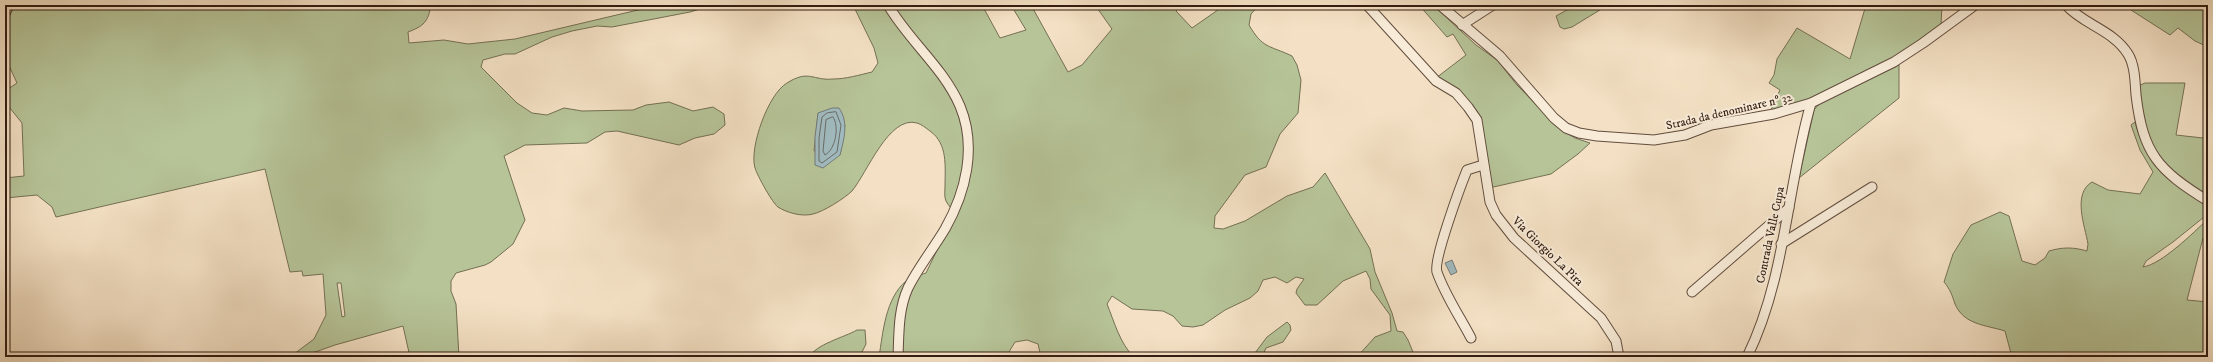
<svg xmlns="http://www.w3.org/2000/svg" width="2213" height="362" font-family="'IM FELL DW Pica',serif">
  <rect width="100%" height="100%" fill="#f4e1c5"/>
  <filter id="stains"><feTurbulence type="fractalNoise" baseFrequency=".005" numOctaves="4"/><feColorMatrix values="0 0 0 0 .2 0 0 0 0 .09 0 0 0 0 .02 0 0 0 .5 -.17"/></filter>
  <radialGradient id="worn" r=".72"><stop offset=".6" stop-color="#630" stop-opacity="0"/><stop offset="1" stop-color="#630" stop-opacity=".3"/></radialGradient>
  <!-- green -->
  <g fill="#b6c498" stroke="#747054" fill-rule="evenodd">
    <path d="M15,5H431C428,22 424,26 408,32L409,43L444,40L468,44L515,39L659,5H713L690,12L612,27L597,26L572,31L552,37L515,54H505L483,60L481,67L517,103L532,113L547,115L564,108L582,111L633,110L646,105L669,102L693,111L713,107L724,114L725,125L714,134L695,138L679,145L617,131L605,132L587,143L525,145L504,156L525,220L513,244L491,262L485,265L456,273L451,281V291L456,304L459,357H410L403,326L335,345L301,357H290L314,339L326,315L323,274L303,276L302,271L290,272L265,169L56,217L52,207L37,195L5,198V178L24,176L22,123L5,102V91L17,83L5,57V25ZM337,283H341L345,316L342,317Z"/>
    <path d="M853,5H982L1000,38L1026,30L1011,5H1031L1068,72L1082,65L1112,29L1095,5H1180L1176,11L1192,28L1225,5H1259L1251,14L1249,25C1263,49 1269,45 1292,56L1297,65L1301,80L1298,113L1280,134L1266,167L1245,175L1215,216L1214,228L1223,229L1245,221L1287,196L1313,187L1325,173L1370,249L1375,272L1392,313L1397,331L1403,332L1408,340L1415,357H1357L1375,337L1391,331L1390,315L1371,289L1370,279L1366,271L1343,281L1317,305H1305L1296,293L1297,289L1304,279L1296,277L1287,283L1275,277L1263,280L1258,291L1250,298L1225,310L1203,325L1193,327L1182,326L1173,316L1163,311L1132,309L1112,296L1107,304C1114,321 1120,344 1134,357H1041L1038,344L1027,340L1015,342L1006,357H879C883,333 885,299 906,281C910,277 920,275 926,273L955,213C952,209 948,205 946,201C944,197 945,191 945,186C945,166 948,144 930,131C926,128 921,124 917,123C889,115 867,173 852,191C845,198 823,212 813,214C803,217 787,213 778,207C773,204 757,175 755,168C749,148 768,94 787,83C809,69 813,81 833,79C846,79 859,75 872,72L878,63L874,48ZM818,114L845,125L840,155L814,151Z"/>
    <polygon points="1419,5 1433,5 1476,45 1497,60 1517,85 1560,129 1575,138 1590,143 1578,154 1551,174 1489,188 1479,120 1436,78 1466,55 1453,34 1447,37"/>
    <polygon points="1576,5 1608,5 1572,27 1564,29 1560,27 1556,16"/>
    <polygon points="1866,5 1942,5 1941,25 1883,65 1809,100 1770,112 1780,90 1769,83 1774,75 1777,59 1797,28 1850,59"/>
    <polygon points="2137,5 2208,5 2208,47 2195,41 2178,28 2170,35 2131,10"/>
    <polygon points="1899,65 1899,98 1799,178 1814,110 1820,103"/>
    <polygon points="2145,83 2185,83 2176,135 2203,138 2208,141 2208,198 2172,173 2149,142 2138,86"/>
    <path d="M2135,122C2142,150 2157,170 2180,187C2188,194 2200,198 2208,206V212L2204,217L2173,242L2146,261L2143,267C2162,264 2193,233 2208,219V239L2203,238L2187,300L2208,302V357H2012L2005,331C1986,325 1964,325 1955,304C1952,295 1950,289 1944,282L1953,254L1971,225L2000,212L2009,216L2022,261L2035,265L2045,258L2049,251C2063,247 2073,247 2087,251L2088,244C2085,226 2072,194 2092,182L2108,190L2140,194L2153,172L2140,150L2131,125Z"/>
    <polygon points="1287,322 1290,325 1291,330 1283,342 1266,348 1262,357 1252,357 1267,337"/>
    <path d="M857,330H865L866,344L861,354L848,356L810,357C814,345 845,337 857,330Z"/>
  </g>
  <!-- water -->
  <g fill="#a1bbc0" stroke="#757b7a">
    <path d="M832,108H839C849,122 844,139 840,155L823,168L815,165V137L818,113Z"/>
    <polygon points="1452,260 1457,272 1451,275 1445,263"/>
  </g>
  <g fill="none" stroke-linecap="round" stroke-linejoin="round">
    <!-- shore -->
    <g stroke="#6a6c68" stroke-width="1">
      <polygon points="836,112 841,125 837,152 822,163 819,161 819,138 822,117 827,113"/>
      <path d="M833,117C840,127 835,150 825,155L823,151L826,120Z"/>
    </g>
    <defs>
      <g id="minor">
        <path d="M888,5C909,41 943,67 960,106C977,147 966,192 945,229C933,249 918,268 908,288C898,310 899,334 898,357"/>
        <polyline points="1367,5 1436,81 1456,93 1468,107 1477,120 1490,202 1496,215 1514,238 1601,318 1616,341 1619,357"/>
        <polyline points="1440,5 1500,56 1554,118 1566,128 1579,133 1597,136 1654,140 1685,135 1711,125 1774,114 1811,103 1894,62 1923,43 1975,5"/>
        <path d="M2066,5C2084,25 2113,30 2128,54C2135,65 2135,82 2136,95C2143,154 2158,170 2208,201"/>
        <polyline points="5,13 9,5"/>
        <polyline points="1462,25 1493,5"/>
        <polyline points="1781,244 1872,187"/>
        <polyline points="1692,292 1789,208"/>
        <path d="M1471,338C1460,317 1445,295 1437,272C1433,260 1461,185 1467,170L1483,165"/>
        <path d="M1747,357C1786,278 1787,186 1811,103"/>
      </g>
    </defs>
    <!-- minor casing -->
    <use href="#minor" stroke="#624d3e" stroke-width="11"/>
    <!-- minor -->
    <use href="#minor" stroke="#f8ecd9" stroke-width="9"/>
  </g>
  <g text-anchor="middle" stroke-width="4" stroke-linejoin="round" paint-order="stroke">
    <!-- street labels -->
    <g font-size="12" fill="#321c11" stroke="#f8ecd9">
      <text transform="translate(1729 111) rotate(-13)" y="4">Strada da denominare nº 32</text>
      <text transform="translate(1770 235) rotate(-78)" y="4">Contrada Valle Cupa</text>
      <text transform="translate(1548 251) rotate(44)" y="4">Via Giorgio La Pira</text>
    </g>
  </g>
  <!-- margin -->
  <rect width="2213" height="362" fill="none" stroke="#f4e1c5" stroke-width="20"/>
  <rect x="6" y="6" width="2201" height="350" fill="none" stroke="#321c11" stroke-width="2"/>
  <rect x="10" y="10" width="2193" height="342" fill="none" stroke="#321c11"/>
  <rect width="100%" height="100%" filter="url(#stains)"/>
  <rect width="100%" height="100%" fill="url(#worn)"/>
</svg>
